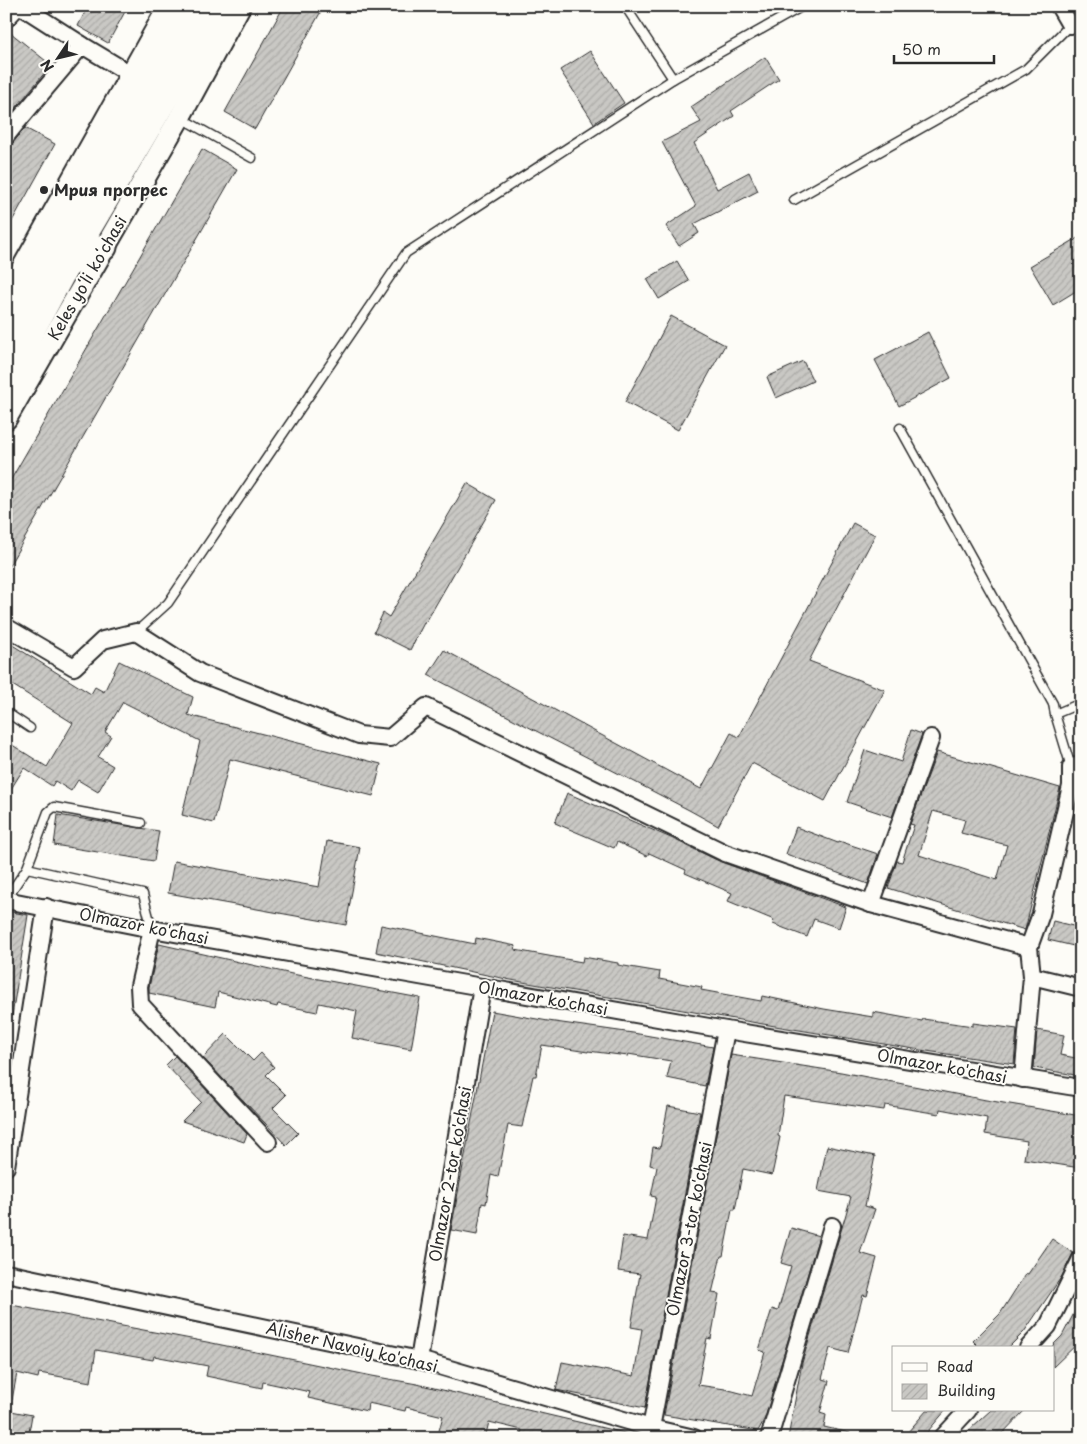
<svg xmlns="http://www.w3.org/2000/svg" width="1087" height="1444" font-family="'Playpen Sans',sans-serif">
  <defs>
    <pattern id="building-hatch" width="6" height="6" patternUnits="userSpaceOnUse" patternTransform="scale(1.25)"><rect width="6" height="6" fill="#c9c8c4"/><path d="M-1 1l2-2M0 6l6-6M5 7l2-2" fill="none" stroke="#adaca9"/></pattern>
  </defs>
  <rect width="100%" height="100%" fill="#fdfcf7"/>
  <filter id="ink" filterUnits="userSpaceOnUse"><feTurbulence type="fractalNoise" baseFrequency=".02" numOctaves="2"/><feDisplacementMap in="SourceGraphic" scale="10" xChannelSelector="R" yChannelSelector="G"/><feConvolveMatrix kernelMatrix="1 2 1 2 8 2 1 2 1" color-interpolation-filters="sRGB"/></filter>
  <g filter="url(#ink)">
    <!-- building -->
    <g fill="url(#building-hatch)" stroke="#2b2b2b" fill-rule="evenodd">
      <polygon points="88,6 128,6 108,43 78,26"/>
      <polygon points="284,6 324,6 255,129 225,112"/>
      <polygon points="6,29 51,65 6,120"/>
      <polygon points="590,51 624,103 594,123 560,70"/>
      <polygon points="765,57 779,79 731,111 734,116 694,143 717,189 749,172 758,191 694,224 699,233 679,246 666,226 696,206 662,142 701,122 691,107"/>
      <polygon points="25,128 55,144 6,232 6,154 12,144"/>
      <polygon points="202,149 237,169 6,571 6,488"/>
      <polygon points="1081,236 1081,288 1053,305 1030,266"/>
      <polygon points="677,261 689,281 659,299 647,279"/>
      <polygon points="671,316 725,345 678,430 625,402"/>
      <polygon points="928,332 951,378 899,406 875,360"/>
      <polygon points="803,361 813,381 776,398 767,377"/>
      <polygon points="467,483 496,500 426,622 425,621 410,650 374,632 383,613 389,617"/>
      <polygon points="853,523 875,535 809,661 885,690 825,801 752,763 718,826 689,810 428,675 444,650 701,789 731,733 739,737"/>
      <polygon points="6,641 91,694 95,687 104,692 119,661 193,697 188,715 381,764 373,796 230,759 214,823 182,815 200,741 123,702 105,732 111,736 98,757 113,766 98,792 78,780 71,791 55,781 52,786 24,768 6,797 6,741 47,767 73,723 6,681"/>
      <polygon points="911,730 922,734 892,817 847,802 865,750 901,762"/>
      <path d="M937,752L1060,788L1025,930L888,888L897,861L902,862L914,825L910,824ZM933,811L965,820L961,833L1007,845L997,880L919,855Z"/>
      <polygon points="567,793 671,838 721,862 846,907 839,928 814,919 807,937 773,924 774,920 728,901 732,893 685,873 686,870 649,853 647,856 617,842 614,848 555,823"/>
      <polygon points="58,815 159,831 154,861 54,845"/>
      <polygon points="796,827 838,843 839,841 878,854 868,884 786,854"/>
      <polygon points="327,841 360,847 346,925 168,893 174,861 319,887"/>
      <polygon points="6,911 28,915 12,1016 6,1015"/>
      <polygon points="1053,921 1081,928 1078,947 1048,940"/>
      <polygon points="381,925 475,944 476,938 516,946 515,950 582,962 583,957 618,963 618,965 660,972 659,979 702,987 701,990 761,1001 762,996 824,1009 873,1017 873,1012 922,1021 923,1019 973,1026 973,1023 1017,1029 1014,1064 920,1050 757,1023 511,980 376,952"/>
      <polygon points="159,944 292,974 420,998 411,1049 352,1038 357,1011 319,1003 317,1012 278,1004 277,1007 218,992 215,1007 149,993 149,987"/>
      <polygon points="492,1011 548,1021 633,1033 713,1047 705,1086 667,1078 671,1061 628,1054 628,1056 588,1051 588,1052 542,1045 536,1076 533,1076 522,1127 508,1125 498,1177 491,1175 486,1204 482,1203 477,1235 451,1230"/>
      <polygon points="1037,1030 1064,1035 1060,1055 1081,1059 1081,1076 1034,1068"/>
      <polygon points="226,1034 253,1061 261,1053 274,1067 266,1075 286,1095 273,1108 298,1133 286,1145 203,1058"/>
      <polygon points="731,1055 841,1072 986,1100 1081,1116 1080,1168 1024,1159 1027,1141 985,1134 987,1118 940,1109 939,1114 885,1105 884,1110 784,1096 778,1136 780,1137 772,1175 743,1169 735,1210 732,1210 723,1256 721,1256 712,1293 719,1294 711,1339 707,1338 698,1385 725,1389 752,1396 765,1352 759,1350 772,1309 778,1311 791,1266 781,1263 791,1228 819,1236 765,1418 758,1431 664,1415"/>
      <polygon points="175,1056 247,1134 244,1142 182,1121 201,1102 166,1065"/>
      <polygon points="668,1106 700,1112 645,1408 556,1390 562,1362 634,1376 642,1329 631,1327 640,1274 618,1271 623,1236 648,1240 656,1197 651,1196 657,1167 650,1165 653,1147 660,1148"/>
      <polygon points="827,1146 875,1156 865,1206 875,1209 860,1253 877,1258 867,1296 863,1295 848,1353 830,1348 822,1379 829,1381 820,1413 826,1415 824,1427 850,1433 850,1438 788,1438 802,1363 851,1197 818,1191"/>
      <polygon points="1052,1239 1073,1253 1062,1276 1024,1332 1008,1348 980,1348 973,1341 1000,1314 1026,1273 1028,1274"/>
      <polygon points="1081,1300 1081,1340 1053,1367 1053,1345 1062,1336"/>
      <polygon points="6,1304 212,1343 372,1376 417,1384 629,1434 628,1438 535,1438 521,1434 522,1430 489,1422 485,1438 437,1438 443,1416 406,1407 405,1411 368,1403 367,1411 308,1398 310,1392 263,1382 262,1388 206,1376 208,1366 154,1356 153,1360 96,1350 91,1382 39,1373 38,1378 17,1373 12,1400 6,1399"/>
      <polygon points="6,1410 32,1415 28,1438 6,1438"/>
      <polygon points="927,1410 946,1410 922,1438 912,1438 907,1433"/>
      <polygon points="991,1410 1025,1410 998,1438 960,1438"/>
    </g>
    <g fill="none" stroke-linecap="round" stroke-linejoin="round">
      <defs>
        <g id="service">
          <polyline points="625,6 673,79"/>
          <polyline points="181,118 252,158"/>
          <polyline points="794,200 1026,69 1070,25 1081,19"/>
          <polyline points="900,428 1053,704 1055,714 1081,703"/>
          <polyline points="136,632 168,603 406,253 673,79 803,6"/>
          <polyline points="6,712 30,728"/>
          <polyline points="1055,714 1071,767"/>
          <polyline points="27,868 48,812 54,807 141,823"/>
          <polyline points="6,899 27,868 143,894 152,929"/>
        </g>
        <g id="minor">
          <polyline points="21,6 82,45 132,75"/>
          <polyline points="1059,6 1070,25"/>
          <polyline points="6,19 18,6"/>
          <polyline points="6,136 18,121 82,45"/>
          <polyline points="6,627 74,667 103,640 136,632 200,673 359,735 390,738 426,707 725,853 871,904 1029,947"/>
          <polyline points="6,900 152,929 482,987 726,1030 1081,1088"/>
          <polyline points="871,904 931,738"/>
          <polyline points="152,929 139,986 140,1004 268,1142"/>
          <polyline points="1032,976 1081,988"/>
          <polyline points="1023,1079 1032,976 1029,947 1041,914 1071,786 1071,767 1081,765"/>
          <polyline points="6,1167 46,907"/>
          <polyline points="6,1273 419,1360 651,1428 694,1438"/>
          <polyline points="1028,1348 1048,1326 1081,1259"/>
          <polyline points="419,1360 482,987"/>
          <polyline points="651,1428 726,1030"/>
          <polyline points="769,1438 832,1226"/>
          <polyline points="942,1438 968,1410"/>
        </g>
        <g id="tertiary">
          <polyline points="6,297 169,6"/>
          <polyline points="6,419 180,117 240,6"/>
        </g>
        <g id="primary">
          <polyline points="67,265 104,247"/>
          <polyline points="6,338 193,6"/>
          <polyline points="6,378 67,265 185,65 216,6"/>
        </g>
      </defs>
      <!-- service casing -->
      <use href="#service" stroke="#2b2b2b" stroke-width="11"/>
      <!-- minor casing -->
      <use href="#minor" stroke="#2b2b2b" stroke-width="20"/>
      <!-- tertiary casing -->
      <use href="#tertiary" stroke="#2b2b2b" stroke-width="24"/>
      <!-- primary casing -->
      <use href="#primary" stroke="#2b2b2b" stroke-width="29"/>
      <!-- service -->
      <use href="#service" stroke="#fdfcf7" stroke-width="8"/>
      <!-- minor -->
      <use href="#minor" stroke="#fdfcf7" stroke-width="16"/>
      <!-- tertiary -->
      <use href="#tertiary" stroke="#fdfcf7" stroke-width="20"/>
      <!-- primary -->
      <use href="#primary" stroke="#fdfcf7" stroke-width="25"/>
    </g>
  </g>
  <!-- markers -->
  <circle fill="#2b2b2b" stroke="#fdfcf7" stroke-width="2" cx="44" cy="190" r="5"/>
  <g text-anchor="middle" stroke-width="4" stroke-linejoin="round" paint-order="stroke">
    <!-- poi labels -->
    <g font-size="16" font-weight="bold" fill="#2b2b2b" stroke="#fdfcf7" text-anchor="start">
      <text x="54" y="196">Мрия прогрес</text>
    </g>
    <!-- street labels -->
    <g font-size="16" fill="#2b2b2b" stroke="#fdfcf7">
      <text transform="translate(87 278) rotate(-60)" y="6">Keles yoʻli koʻchasi</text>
      <text transform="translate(144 926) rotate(11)" y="6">Olmazor ko'chasi</text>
      <text transform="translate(543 998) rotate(10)" y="6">Olmazor ko'chasi</text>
      <text transform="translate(942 1066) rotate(10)" y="6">Olmazor ko'chasi</text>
      <text transform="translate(450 1174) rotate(-80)" y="6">Olmazor 2-tor ko'chasi</text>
      <text transform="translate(689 1229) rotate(-79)" y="6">Olmazor 3-tor ko'chasi</text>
      <text transform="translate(352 1347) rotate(13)" y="6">Alisher Navoiy ko'chasi</text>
    </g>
  </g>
  <!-- margin -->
  <rect width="1087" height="1444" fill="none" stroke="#fdfcf7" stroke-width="25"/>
  <rect x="12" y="12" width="1062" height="1419" fill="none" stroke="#2b2b2b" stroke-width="2" filter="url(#ink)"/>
  <!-- legend -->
  <rect x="892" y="1346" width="162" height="65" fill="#fdfcf7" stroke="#a9a8a5"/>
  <rect x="902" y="1363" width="25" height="8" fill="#fdfcf7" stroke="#a9a8a5"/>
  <text x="937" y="1372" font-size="15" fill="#2b2b2b">Road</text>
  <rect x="902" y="1384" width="25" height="15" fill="url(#building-hatch)" stroke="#a9a8a5"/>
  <text x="937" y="1396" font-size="15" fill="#2b2b2b">Building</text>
  <!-- north arrow -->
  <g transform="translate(58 58) rotate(235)" stroke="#fdfcf7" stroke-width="4" paint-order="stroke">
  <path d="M0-4L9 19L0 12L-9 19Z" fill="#2b2b2b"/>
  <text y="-8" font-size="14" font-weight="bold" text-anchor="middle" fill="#2b2b2b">N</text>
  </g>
  <!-- scale -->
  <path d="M894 55v8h100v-8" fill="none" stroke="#2b2b2b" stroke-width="2.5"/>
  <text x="902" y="55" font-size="15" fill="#2b2b2b" stroke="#fdfcf7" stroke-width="4" paint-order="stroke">50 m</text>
</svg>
